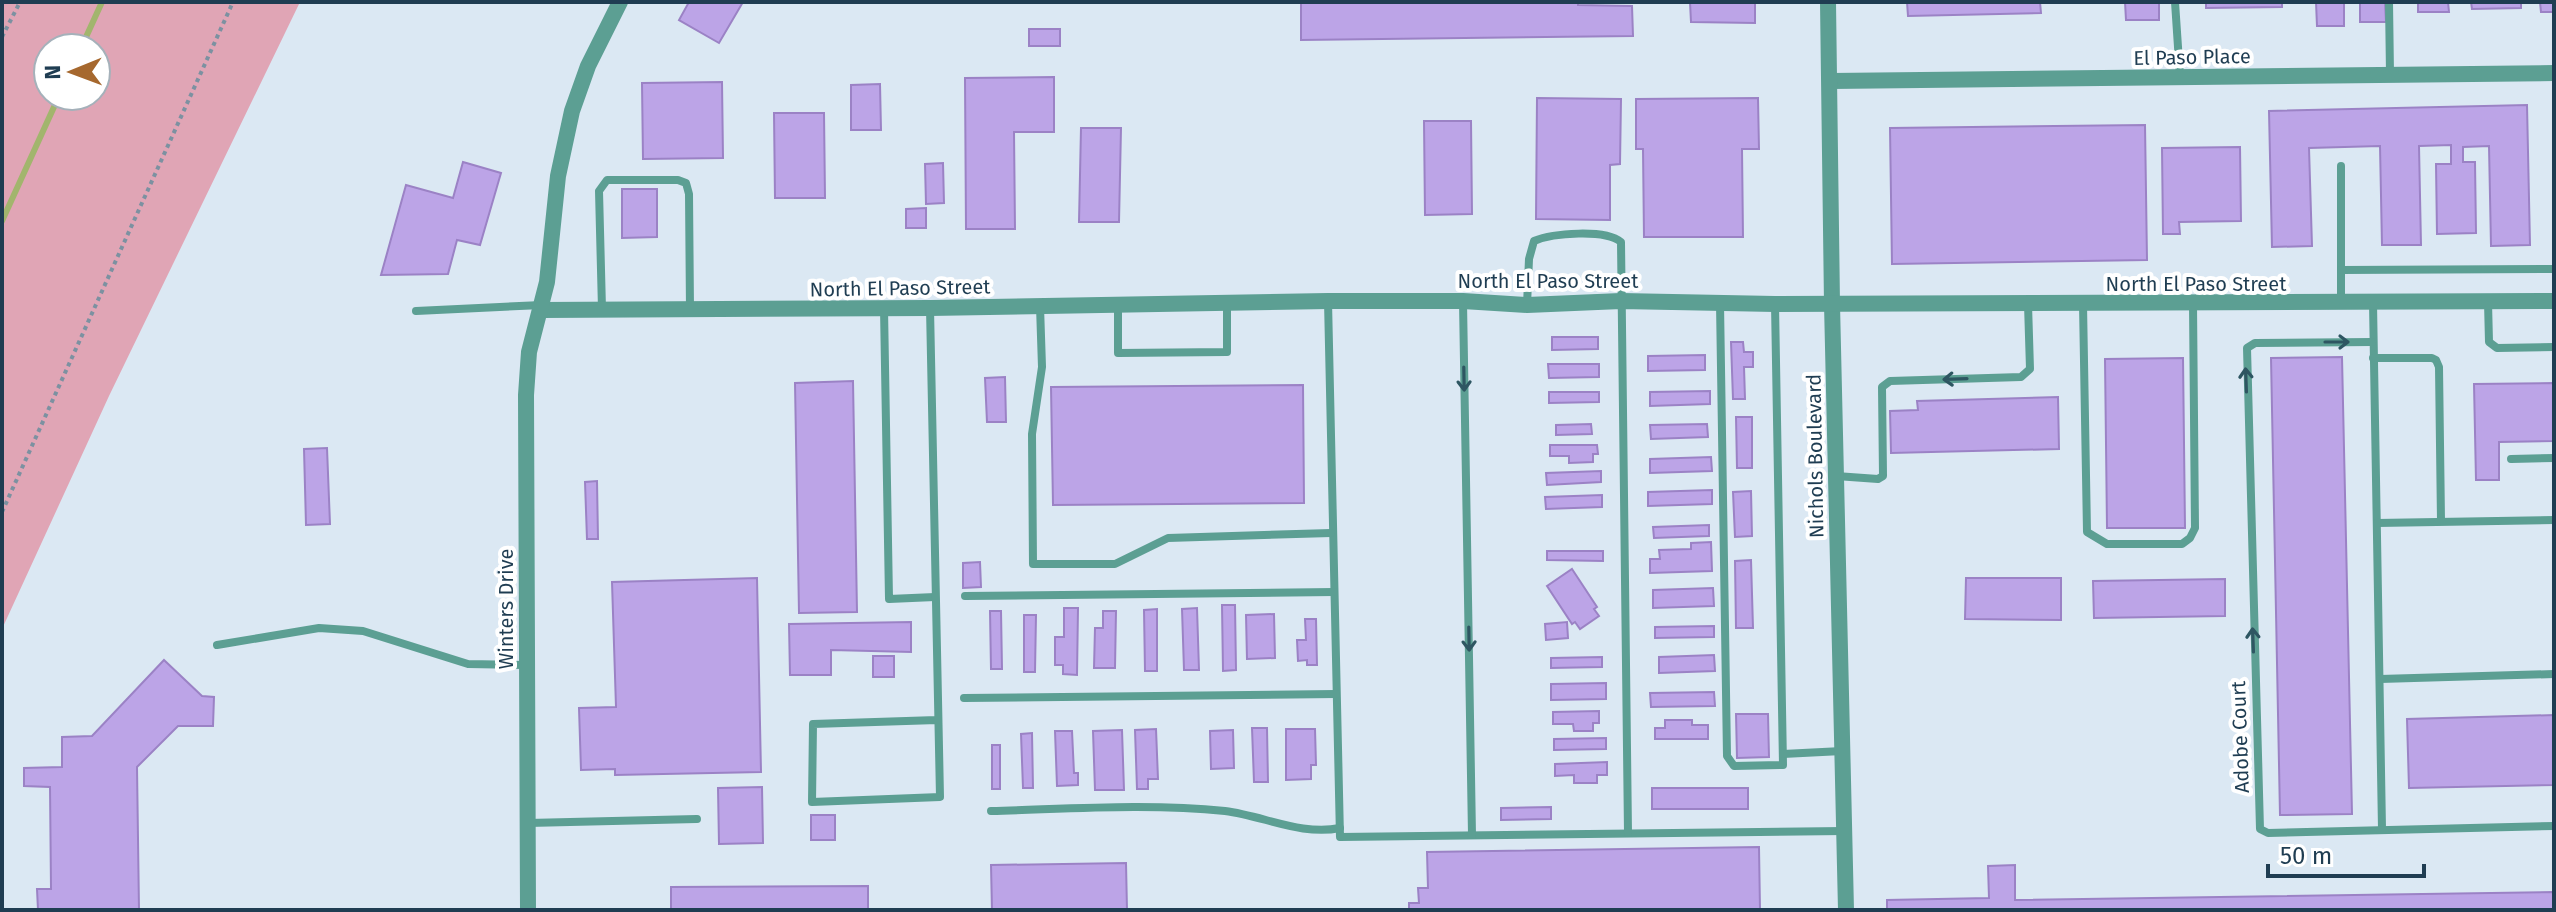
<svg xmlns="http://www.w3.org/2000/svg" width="2556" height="912" font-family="'Fira Sans',sans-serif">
  <rect width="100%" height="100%" fill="#dbe8f3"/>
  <!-- green -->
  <path fill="#e0a5b5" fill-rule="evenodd" d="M2,2H300L109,396L2,629ZM48,48H96V96H48Z"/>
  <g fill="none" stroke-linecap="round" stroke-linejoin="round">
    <!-- stream -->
    <g stroke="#a2b56d" stroke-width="6">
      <polyline points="81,48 102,2"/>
      <polyline points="2,221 59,96"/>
    </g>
  </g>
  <!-- building -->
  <g fill="#bca4e7" stroke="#9b82c5" stroke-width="2">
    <polygon points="689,2 743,2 719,43 679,20"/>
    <polygon points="1301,2 1578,2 1578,5 1632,6 1633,36 1301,40"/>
    <polygon points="1690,2 1755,2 1755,23 1691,22"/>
    <polygon points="1907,2 2040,2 2041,13 1908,16"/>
    <polygon points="2125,2 2159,2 2159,20 2126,20"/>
    <polygon points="2206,2 2282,2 2282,7 2206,8"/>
    <polygon points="2316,2 2344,2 2344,26 2317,26"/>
    <polygon points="2360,2 2385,2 2386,22 2360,22"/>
    <polygon points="2418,2 2448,2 2449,12 2418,12"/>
    <polygon points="2471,2 2521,2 2521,8 2472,9"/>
    <polygon points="2540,2 2554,2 2554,12 2541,12"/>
    <rect x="1029" y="29" width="31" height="17"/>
    <polygon points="1054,77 1054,132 1014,132 1015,229 966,229 965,78"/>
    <polygon points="722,82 723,158 643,159 642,83"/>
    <polygon points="880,84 881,130 851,130 851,85"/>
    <polygon points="1537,98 1621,99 1620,164 1610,165 1610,220 1536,219"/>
    <polygon points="1758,98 1759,149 1742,149 1743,237 1644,237 1643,149 1636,149 1636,99"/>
    <polygon points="2527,105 2530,245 2491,246 2489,146 2463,147 2463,162 2475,162 2476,233 2437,234 2436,164 2451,164 2451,145 2419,146 2421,245 2382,245 2380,146 2309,148 2312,246 2272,247 2269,111"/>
    <polygon points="774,113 824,113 825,198 775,198"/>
    <polygon points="1424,121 1471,121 1472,214 1425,215"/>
    <polygon points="2145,125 2147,260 1892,264 1890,128"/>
    <polygon points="1081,128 1121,128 1119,222 1079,222"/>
    <polygon points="2240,147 2241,221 2179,222 2180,234 2163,234 2162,148"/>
    <polygon points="463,162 501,173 480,245 457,240 448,274 381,275 406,185 453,198"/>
    <polygon points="943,163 944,203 926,204 925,164"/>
    <polygon points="622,189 657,189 657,237 622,238"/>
    <polygon points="926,208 926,228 906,228 906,209"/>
    <polygon points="1552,337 1598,337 1598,349 1552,350"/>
    <polygon points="1731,342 1743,342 1744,352 1753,352 1753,367 1744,367 1745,399 1733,399"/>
    <polygon points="1705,355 1705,370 1648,371 1648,356"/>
    <polygon points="2342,357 2352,814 2280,815 2271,358"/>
    <polygon points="2183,358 2185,528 2107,528 2105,359"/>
    <polygon points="1548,364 1599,364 1599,377 1549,378"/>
    <polygon points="1005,377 1006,422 987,422 985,378"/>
    <polygon points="853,381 857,612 799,613 795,383"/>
    <polygon points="2554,383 2554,441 2499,442 2499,480 2476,480 2474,384"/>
    <polygon points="1303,385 1304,503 1053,505 1051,387"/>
    <polygon points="1710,391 1710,404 1650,406 1650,392"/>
    <polygon points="1549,392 1599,392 1599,402 1549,403"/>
    <polygon points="2058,397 2059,449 1891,453 1890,411 1918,410 1917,401"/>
    <polygon points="1736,417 1752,417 1752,468 1737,468"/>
    <polygon points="1591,424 1592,434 1556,435 1556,425"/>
    <polygon points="1707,424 1708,437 1651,439 1650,425"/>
    <polygon points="1550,445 1597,445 1598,454 1593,454 1593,462 1569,463 1569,456 1550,456"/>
    <polygon points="327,448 330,524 306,525 304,449"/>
    <polygon points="1711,457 1712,471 1650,473 1650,459"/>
    <polygon points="1601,471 1601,482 1547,485 1546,473"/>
    <polygon points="597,481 598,539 587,539 585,482"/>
    <polygon points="1712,490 1712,504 1648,506 1648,492"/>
    <polygon points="1751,491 1752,536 1735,537 1733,492"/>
    <polygon points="1602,495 1602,507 1546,509 1545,497"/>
    <polygon points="1709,525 1709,536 1654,538 1653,527"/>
    <polygon points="1711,542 1712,571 1650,573 1650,559 1660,559 1659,550 1691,549 1691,543"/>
    <polygon points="1547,551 1603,551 1603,561 1547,560"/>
    <polygon points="1751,560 1753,628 1736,628 1735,561"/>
    <polygon points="980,562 981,587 963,588 963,563"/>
    <polygon points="1572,569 1597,607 1594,609 1599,616 1580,629 1575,622 1572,624 1547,586"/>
    <polygon points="757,578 761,772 615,775 615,769 581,770 579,708 616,707 612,582"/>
    <polygon points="1966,578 2061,578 2061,620 1965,619"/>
    <polygon points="2225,579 2225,616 2094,618 2093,581"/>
    <polygon points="1713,588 1714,606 1653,608 1653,590"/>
    <polygon points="1222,605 1235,605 1236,670 1223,671"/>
    <polygon points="1064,608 1078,608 1077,675 1063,674 1063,665 1055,665 1055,637 1064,637"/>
    <polygon points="1197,608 1199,670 1184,670 1182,609"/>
    <polygon points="1157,609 1157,671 1145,671 1144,610"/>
    <polygon points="990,611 1001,611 1002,669 991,669"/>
    <polygon points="1103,611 1116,611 1115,668 1094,668 1095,628 1103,628"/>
    <polygon points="1274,614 1275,658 1247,659 1246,615"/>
    <polygon points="1024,615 1036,615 1035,672 1024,672"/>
    <polygon points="1305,619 1316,619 1317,665 1307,665 1307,660 1298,661 1297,640 1306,640"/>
    <polygon points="911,622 911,652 831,650 831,675 790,675 789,624"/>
    <polygon points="1567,622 1568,638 1546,640 1545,624"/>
    <polygon points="1714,626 1714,637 1655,638 1655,627"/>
    <polygon points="1714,655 1715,671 1659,673 1659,657"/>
    <rect x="873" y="656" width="21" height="21"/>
    <polygon points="1602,657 1602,667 1551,668 1551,658"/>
    <polygon points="164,660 202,696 214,697 213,726 178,726 137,767 139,910 38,910 37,889 51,889 50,787 24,786 24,768 62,767 62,737 92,736"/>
    <polygon points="1606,683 1606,699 1551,700 1551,684"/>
    <polygon points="1714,692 1715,706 1651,707 1650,693"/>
    <polygon points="1599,711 1599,723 1593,723 1593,731 1574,731 1573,724 1553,724 1553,712"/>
    <polygon points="1736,714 1768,714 1769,757 1737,758"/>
    <polygon points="2554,715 2554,785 2409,788 2407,719"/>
    <polygon points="1665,720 1692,720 1692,725 1708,725 1708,739 1655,739 1655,728 1665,728"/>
    <polygon points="1252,728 1267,728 1268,782 1254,782"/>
    <polygon points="1156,729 1158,779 1148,779 1148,789 1137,789 1135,730"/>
    <polygon points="1286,729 1315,729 1316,765 1311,765 1311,779 1286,780"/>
    <polygon points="1122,730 1124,790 1095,790 1093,731"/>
    <polygon points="1233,730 1234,768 1211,769 1210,731"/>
    <polygon points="1055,731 1072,731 1074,773 1078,773 1078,785 1057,786"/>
    <polygon points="1032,733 1033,788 1023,788 1021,734"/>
    <polygon points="1606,738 1606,749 1554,750 1554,739"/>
    <rect x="992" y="745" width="8" height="44"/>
    <polygon points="1607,762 1607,775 1597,775 1597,783 1574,783 1574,775 1555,776 1555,764"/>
    <polygon points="762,787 763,843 719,844 718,788"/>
    <rect x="1652" y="788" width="96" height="21"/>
    <polygon points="1551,807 1551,819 1501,820 1501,808"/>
    <rect x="811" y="815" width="24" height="25"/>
    <polygon points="1759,847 1760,910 1409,910 1409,903 1419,903 1418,888 1428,888 1427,852"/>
    <polygon points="1126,863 1127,910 992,910 991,865"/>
    <polygon points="2015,865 2015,900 2554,892 2554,910 1887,910 1887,900 1989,898 1988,866"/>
    <polygon points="868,886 868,910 671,910 671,887"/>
  </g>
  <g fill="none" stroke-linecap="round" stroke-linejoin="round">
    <!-- path -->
    <g stroke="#7c91a1" stroke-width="4" stroke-dasharray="4 4" stroke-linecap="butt">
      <polyline points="2,37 20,2"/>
      <polyline points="2,512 233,2"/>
    </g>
    <!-- service -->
    <g stroke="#5c9f93" stroke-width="8">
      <polyline points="2175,2 2180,77"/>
      <polyline points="2389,2 2390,74"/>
      <polyline points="2341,166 2341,302"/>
      <polyline points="2341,270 2554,269"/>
      <polyline points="1328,301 1340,837 1844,831"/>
      <polyline points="1463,302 1472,835"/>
      <polyline points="2488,302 2489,342 2497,348 2554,347"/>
      <polyline points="1720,303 1727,756 1734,766 1783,765 1775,304"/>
      <polyline points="2373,303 2382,829"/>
      <polyline points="2083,304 2087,532 2107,544 2182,544 2190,538 2195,528 2193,304"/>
      <path d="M1527,305L1529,259L1534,241C1553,233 1605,229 1621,242L1628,833"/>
      <polyline points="1040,306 1042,367 1032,434 1033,564 1115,564 1168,538 1331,533"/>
      <polyline points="1118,306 1118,353 1227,352 1227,303"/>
      <polyline points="884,308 889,599 935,597"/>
      <polyline points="930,308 940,797 812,802 813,724 937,720"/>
      <polyline points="602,309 599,191 607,180 678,180 686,183 689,194 690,309"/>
      <polyline points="416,311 542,305"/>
      <polyline points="2372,342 2255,343 2247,348 2260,829 2268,833 2554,826"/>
      <polyline points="2373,358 2432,358 2436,360 2439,367 2441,521"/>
      <polyline points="2511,459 2554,458"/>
      <polyline points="1836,476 1878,479 1883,476 1882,387 1890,381 2021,377 2030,369 2028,304"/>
      <polyline points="2377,523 2554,520"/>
      <polyline points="965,596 1334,592"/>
      <polyline points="217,645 319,628 363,631 468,664 526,665"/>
      <polyline points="2380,679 2554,674"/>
      <polyline points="964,698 1336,694"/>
      <polyline points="1783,754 1842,751"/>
      <path d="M991,811C1068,809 1148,803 1225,811C1264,816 1302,836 1340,828"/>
      <polyline points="528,823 697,819"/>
    </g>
    <!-- minor -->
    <polyline stroke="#5c9f93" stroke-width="16" points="1831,81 2554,73"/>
    <!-- tertiary -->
    <g stroke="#5c9f93" stroke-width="16">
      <polyline points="1828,2 1832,304 1846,910"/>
      <polyline points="542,310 930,308 1328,301 1463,301 1527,305 1621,301 1775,304 2554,301"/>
      <polyline points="528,910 526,395 529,352 547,282 558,176 572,111 588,66 620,2"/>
    </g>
  </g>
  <!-- one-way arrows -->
  <defs><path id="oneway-shaft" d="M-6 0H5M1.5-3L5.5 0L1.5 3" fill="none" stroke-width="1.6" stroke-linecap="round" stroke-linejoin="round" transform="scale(2)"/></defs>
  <g stroke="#2e5662">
    <use href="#oneway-shaft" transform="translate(2337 342)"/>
    <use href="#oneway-shaft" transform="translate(1464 379) rotate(89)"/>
    <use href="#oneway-shaft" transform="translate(1955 379) rotate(178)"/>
    <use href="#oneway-shaft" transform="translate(2246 380) rotate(-92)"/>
    <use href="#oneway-shaft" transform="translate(1469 639) rotate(89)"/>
    <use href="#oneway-shaft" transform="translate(2253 640) rotate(-92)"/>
  </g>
  <g text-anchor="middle" stroke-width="8" stroke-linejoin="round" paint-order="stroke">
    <!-- street labels -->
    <g font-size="20" fill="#1f3d52" stroke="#fff">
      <text transform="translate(2192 57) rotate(-1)" y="7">El Paso Place</text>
      <text x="1548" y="288">North El Paso Street</text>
      <text x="2196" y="291">North El Paso Street</text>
      <text transform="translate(900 288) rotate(-1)" y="7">North El Paso Street</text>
      <text transform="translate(1815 456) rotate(-91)" y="7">Nichols Boulevard</text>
      <text transform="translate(506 609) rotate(-90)" y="7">Winters Drive</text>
      <text transform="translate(2240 737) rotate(-92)" y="7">Adobe Court</text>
    </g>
  </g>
  <!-- border -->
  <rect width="2556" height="912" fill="none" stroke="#1f3d52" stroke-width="8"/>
  <!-- north arrow -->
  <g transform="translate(72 72) rotate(269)"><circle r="38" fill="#ffffff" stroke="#a5b1ba" stroke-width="2"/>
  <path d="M0-6L14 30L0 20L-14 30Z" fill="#a6682e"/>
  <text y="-12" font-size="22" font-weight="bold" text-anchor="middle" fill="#1f3d52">N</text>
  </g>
  <!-- scale -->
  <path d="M2268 864v12h156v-12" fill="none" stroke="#1f3d52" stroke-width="4"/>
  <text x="2280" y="864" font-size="24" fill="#1f3d52" stroke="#ffffff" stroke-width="6" paint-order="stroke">50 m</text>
</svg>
